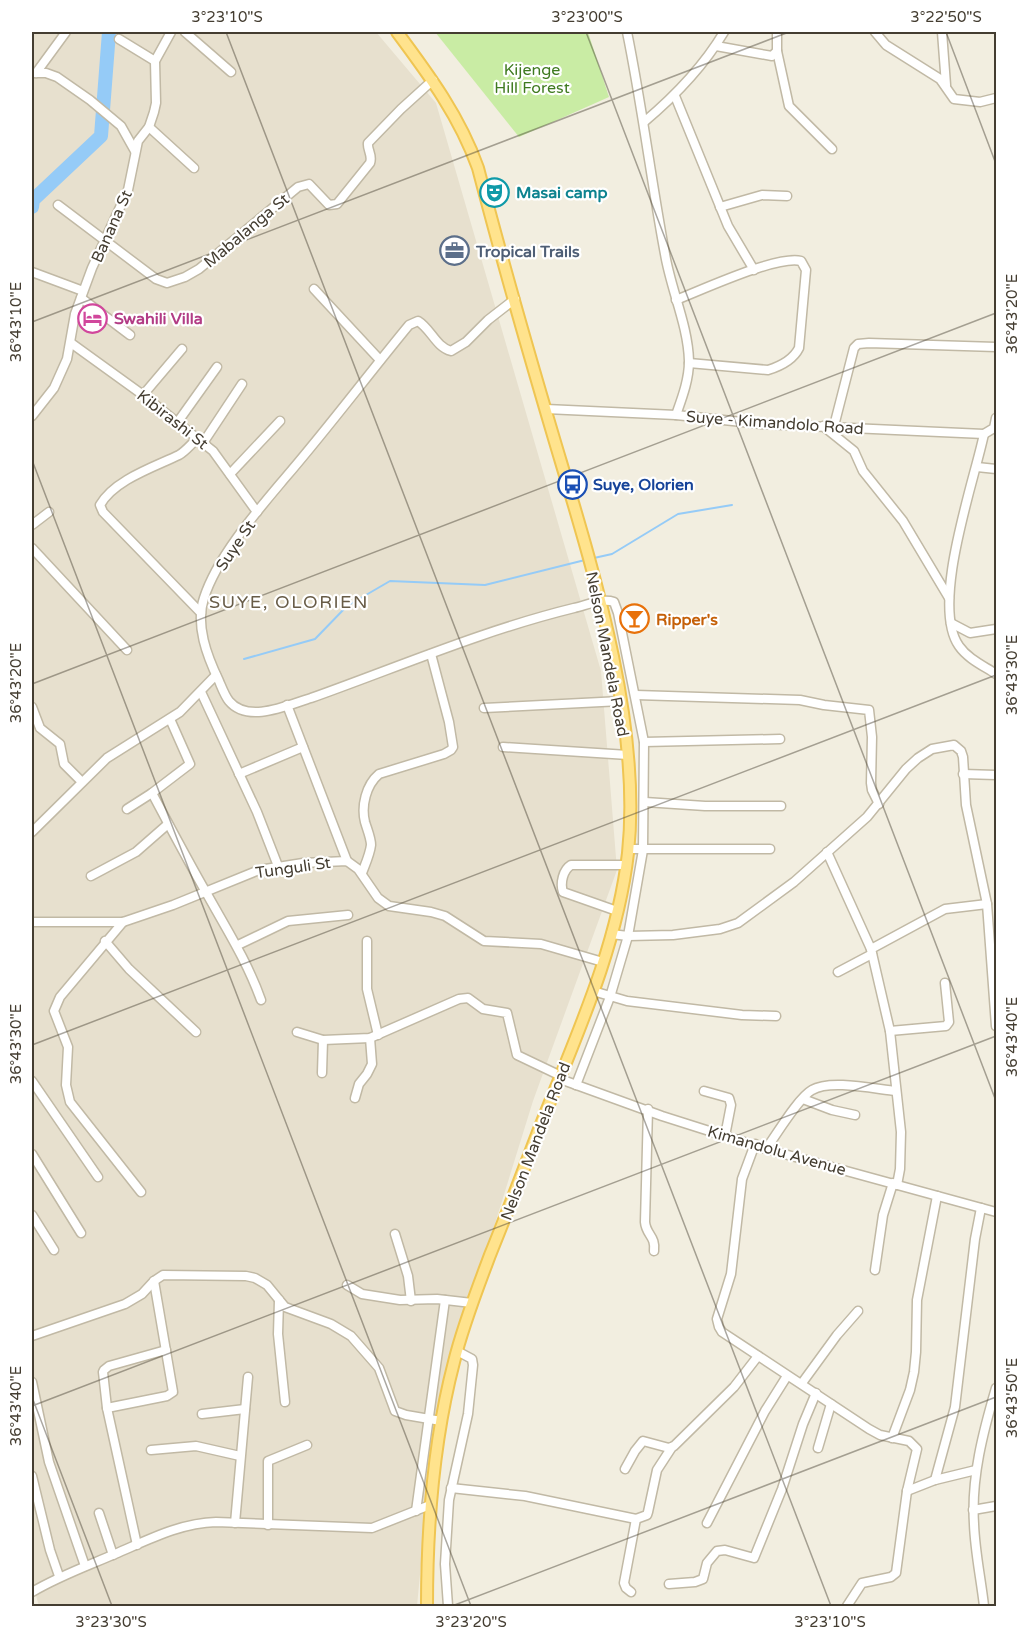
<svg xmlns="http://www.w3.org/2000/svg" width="1028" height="1638" font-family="'Varela Round',sans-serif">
  <rect width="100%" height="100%" fill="#f2eee0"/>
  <!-- residential -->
  <polygon fill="#e7e0ce" points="32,32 376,32 436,103 601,671 617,870 533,1101 435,1417 417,1606 39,1606 32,1582"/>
  <!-- green -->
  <polygon fill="#c9eca4" points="435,32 588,32 609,97 519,137"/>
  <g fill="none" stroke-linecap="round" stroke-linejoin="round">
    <!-- stream -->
    <g stroke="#95cbf7" stroke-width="2">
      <polyline points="594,558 612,554 678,514 732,505"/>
      <polyline points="244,659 315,639 347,606 390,581 485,585 585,560"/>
    </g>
    <!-- river -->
    <polyline stroke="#95cbf7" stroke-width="14" points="32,207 33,200 101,136 109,32"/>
    <defs>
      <g id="minor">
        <polyline points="185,32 231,72"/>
        <path d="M627,32C642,105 651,180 665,254C671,290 688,325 689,361C689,380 682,398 676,415"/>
        <polyline points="875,32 886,45 940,79 954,99 980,102 996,98"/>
        <polyline points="942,32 946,85"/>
        <polyline points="119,39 155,61"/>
        <polyline points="716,46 772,56 777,51 777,32"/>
        <polyline points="777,51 789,106 832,149"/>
        <polyline points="32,73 46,73 57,77 90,100 121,126 135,151"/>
        <polyline points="36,73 66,32"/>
        <polyline points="675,96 728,226 754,270"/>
        <path d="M644,122C675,96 703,67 724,32"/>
        <polyline points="149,127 194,168"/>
        <path d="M58,205L156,279L167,283L185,277L199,269L298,187L309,184L329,205L337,204L370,163C373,155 367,150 368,143L401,109L433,80"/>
        <polyline points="720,207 762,195 787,196"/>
        <polyline points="32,272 83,291"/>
        <polyline points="314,289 380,360"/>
        <polyline points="81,298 130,335"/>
        <path d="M515,299L488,320L466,342L451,351C436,347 431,329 418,321L409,325C367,376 328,428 285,478C258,510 217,557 204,598C195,625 207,656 219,681C222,688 225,696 229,701C248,724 288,705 311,698C398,667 484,630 574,608C587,605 602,598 614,602L618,613L644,742L643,850L628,936L610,997L576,1085"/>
        <path d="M676,300C702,290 777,255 801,261L806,270L799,348C793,360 781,366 768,370L689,363"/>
        <polyline points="71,343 143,395 213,451 257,512"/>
        <polyline points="143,395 182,349"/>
        <polyline points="546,409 676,415 761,424 984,434 994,428 996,418"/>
        <polyline points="32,416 54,388 67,359 75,314 92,268 128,190 138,141 149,127 154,112 156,103 155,61 171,32"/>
        <polyline points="177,423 217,367"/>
        <polyline points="823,426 854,451 863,471 903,521 949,598"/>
        <polyline points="834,426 854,348 858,344 869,343 996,347"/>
        <path d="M984,434C974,482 930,605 959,646C968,659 984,666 996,674"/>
        <path d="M197,439C191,444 186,451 179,455C154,467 114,480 100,505L103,512L201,613"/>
        <polyline points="203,443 242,384"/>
        <polyline points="977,467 996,469"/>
        <polyline points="230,474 280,421"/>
        <polyline points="32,525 49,512"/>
        <polyline points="32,548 127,650"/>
        <polyline points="951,623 970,633 996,629"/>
        <polyline points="201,692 257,812 278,866"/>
        <polyline points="636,695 800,700 824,705 869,710 872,737 871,783 872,790 879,804"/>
        <polyline points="287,705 347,861"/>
        <polyline points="32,707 40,728 60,744 64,764 82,782"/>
        <polyline points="484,708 621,701"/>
        <polyline points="644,742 780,739"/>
        <polyline points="503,747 628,755"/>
        <polyline points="239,774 303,747"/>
        <polyline points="963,774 996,775"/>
        <path d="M152,793C170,827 188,861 207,894C227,930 247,961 261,1000"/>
        <polyline points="645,802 705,806 781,806"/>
        <polyline points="127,809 152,793 190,764 170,719"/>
        <polyline points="32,832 107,758 180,712 216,675"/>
        <polyline points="628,849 770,849"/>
        <polyline points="827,852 871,949 890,1031 901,1132 900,1169 897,1185"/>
        <path d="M362,873C365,865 370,854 371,845C371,838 367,829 365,822C361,806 366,785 379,774L444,754L451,750L453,747L449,722L431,654"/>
        <polyline points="91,876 136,852 168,824"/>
        <path d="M617,911L563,892C560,883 563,870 571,865H626"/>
        <polyline points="32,922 123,922 173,905 259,870 303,863 347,861 358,869 378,898 389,906 431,912 445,916 484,941 541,944 603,962"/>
        <polyline points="123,922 60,997 54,1011 68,1047 66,1085 70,1102 141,1192"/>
        <polyline points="611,934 628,936 673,935 720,929 738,923 794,882 867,817 906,769 918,758 932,749 954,745 961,751 963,757 966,805 987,904 996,1026"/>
        <polyline points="105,941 129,969 196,1032"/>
        <polyline points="367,941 367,989 378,1035"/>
        <polyline points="238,945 288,921 348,915"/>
        <polyline points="871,949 945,909 987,904"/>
        <polyline points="838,972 872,954"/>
        <polyline points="593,991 627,1001 742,1015 776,1016"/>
        <polyline points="890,1031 946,1026 949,1022 945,983"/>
        <polyline points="297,1032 323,1040 370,1038 459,999 468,998 483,1009 507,1013 517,1055 561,1076"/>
        <polyline points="322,1073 323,1040"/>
        <polyline points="560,1079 662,1116 766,1149 996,1212"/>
        <polyline points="32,1081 98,1177"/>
        <polyline points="704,1091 729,1098 731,1105 725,1136"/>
        <polyline points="355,1098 359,1084 367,1074 372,1064 370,1038"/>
        <polyline points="803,1099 832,1110 855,1115"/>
        <path d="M648,1109L645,1222C646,1235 656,1236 654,1251"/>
        <polyline points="755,1144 742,1179 731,1274 717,1319 719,1327 722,1332 869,1429 880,1435 909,1441 917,1449 907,1491 896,1573 891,1577 862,1583 847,1606"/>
        <path d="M766,1149C777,1134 798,1098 812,1090C830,1079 875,1089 896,1091"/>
        <polyline points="32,1154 81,1233"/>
        <polyline points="32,1215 54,1250"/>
        <polyline points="395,1234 408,1276 411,1301"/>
        <polyline points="875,1270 883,1215 893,1183"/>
        <polyline points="347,1285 362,1294 400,1300 437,1299 472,1303"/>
        <polyline points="279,1300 278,1334 285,1402"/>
        <polyline points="32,1336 125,1304 142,1294 154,1281 163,1275 246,1276 255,1278 267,1285 285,1307 331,1324 351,1336 379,1368 395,1411 406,1415 441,1421"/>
        <polyline points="32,1382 49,1462 85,1566"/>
        <polyline points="802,1383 837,1335 858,1311"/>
        <polyline points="107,1408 167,1396 173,1392 154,1281"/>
        <polyline points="202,1414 245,1409"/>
        <polyline points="892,1438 910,1390 914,1372 916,1352 917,1300 937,1196"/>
        <polyline points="818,1448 831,1404"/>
        <polyline points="151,1450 196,1446 240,1456"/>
        <polyline points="625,1469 635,1451 643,1441 669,1448 674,1446 734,1387 758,1356"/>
        <polyline points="32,1476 50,1550 59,1576"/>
        <polyline points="935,1480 955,1407 975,1239 981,1208"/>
        <polyline points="451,1488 525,1496 636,1519 647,1515 648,1512 657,1470 672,1447"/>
        <polyline points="907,1491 935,1480 976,1470"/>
        <polyline points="973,1510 996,1506"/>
        <polyline points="416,1511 445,1300"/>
        <polyline points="99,1513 113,1555"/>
        <polyline points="235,1523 248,1377"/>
        <polyline points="707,1523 765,1411 787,1376"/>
        <polyline points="268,1525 268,1461 307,1445"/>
        <polyline points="137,1545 107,1408 103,1372 104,1370 109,1366 166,1350"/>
        <polyline points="669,1584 695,1582 703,1579 707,1563 717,1551 725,1550 754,1558 782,1489 803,1424 816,1393"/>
        <path d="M32,1592C59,1576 87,1566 115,1554C148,1540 180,1523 216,1522L372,1528L430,1505"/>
        <polyline points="631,1592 626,1588 624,1583 636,1519"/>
        <polyline points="448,1606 445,1564 449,1500 468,1414 473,1365 472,1359 457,1351"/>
        <path d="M984,1606C981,1579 975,1552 974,1524C971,1478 983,1432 996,1388"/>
      </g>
      <path id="major" d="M397,32C429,75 460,117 478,168C502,260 528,351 555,442C592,566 642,723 628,853C617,951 572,1045 536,1137C521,1176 506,1216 490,1255C477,1290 463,1325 454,1362C433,1442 427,1524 427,1606"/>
    </defs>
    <!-- minor casing -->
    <use href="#minor" stroke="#c1b9a5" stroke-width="11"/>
    <!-- major casing -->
    <use href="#major" stroke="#efc552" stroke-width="14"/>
    <!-- minor -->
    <use href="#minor" stroke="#fff" stroke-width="8"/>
    <!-- major -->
    <use href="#major" stroke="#ffe38d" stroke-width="10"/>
  </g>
  <!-- ticks -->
  <path fill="none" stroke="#443d31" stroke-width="1.5" stroke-opacity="0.45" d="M226,32L831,1606M586,32L996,1101M946,32L996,164M32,322L789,32M32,460L471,1606M32,684L996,313M32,1045L996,675M32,1397L112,1606M32,1406L996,1036M452,1606L996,1397"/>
  <!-- icons -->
  <defs>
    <symbol id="theatre-ring" viewBox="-11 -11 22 22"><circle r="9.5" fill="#fff" stroke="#0f9aa8" stroke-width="1.5"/><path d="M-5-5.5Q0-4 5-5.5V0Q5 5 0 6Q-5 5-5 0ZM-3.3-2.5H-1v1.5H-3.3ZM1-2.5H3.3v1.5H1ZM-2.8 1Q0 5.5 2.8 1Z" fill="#0f9aa8"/></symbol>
    <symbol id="office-ring" viewBox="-11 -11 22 22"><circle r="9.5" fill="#fff" stroke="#5c6f8a" stroke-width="1.5"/><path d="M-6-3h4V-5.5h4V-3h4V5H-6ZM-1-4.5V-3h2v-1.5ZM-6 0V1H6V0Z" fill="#5c6f8a"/></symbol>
    <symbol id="hotel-ring" viewBox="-11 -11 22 22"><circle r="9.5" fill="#fff" stroke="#d1479c" stroke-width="1.5"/><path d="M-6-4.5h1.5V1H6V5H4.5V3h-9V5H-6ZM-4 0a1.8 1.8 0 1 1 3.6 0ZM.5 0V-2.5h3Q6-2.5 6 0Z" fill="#d1479c"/></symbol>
    <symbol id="bus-ring" viewBox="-11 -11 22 22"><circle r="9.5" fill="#fff" stroke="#1a4fb4" stroke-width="1.5"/><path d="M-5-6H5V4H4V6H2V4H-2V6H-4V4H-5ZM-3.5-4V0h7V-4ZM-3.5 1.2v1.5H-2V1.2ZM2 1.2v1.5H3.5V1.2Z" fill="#1a4fb4"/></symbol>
    <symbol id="bar-ring" viewBox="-11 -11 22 22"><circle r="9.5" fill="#fff" stroke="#e8710a" stroke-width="1.5"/><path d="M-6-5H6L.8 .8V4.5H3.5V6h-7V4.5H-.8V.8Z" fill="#e8710a"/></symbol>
  </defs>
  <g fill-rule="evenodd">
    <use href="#theatre-ring" x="478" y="176" width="33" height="33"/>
    <use href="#office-ring" x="438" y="234" width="33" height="33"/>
    <use href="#hotel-ring" x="76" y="302" width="33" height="33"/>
    <use href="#bus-ring" x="556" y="468" width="33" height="33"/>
    <use href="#bar-ring" x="618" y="602" width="33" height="33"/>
  </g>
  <g text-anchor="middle" stroke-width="4.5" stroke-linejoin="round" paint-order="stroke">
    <!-- park labels -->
    <g font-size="16" fill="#3f7a20" stroke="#fff">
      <text x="532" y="75">Kijenge<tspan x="532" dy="18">Hill Forest</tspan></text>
    </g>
    <!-- culture labels -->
    <g font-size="16" font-weight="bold" fill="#0d838f" stroke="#fff" text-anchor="start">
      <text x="516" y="198">Masai camp</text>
    </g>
    <!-- street labels -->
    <g font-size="16" fill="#443d31" stroke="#fff">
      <text transform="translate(111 226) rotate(-66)" y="6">Banana St</text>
      <text transform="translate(246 230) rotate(-40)" y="6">Mabalanga St</text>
      <text transform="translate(173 419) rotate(38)" y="6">Kibirashi St</text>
      <text transform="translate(775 422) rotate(4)" y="6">Suye - Kimandolo Road</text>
      <text transform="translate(235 545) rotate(-56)" y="6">Suye St</text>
      <text transform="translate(608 654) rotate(79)" y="6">Nelson Mandela Road</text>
      <text transform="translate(293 867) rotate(-8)" y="6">Tunguli St</text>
      <text transform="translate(535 1141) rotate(-69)" y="6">Nelson Mandela Road</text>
      <text transform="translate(777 1150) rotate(16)" y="6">Kimandolu Avenue</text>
    </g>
    <!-- service labels -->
    <g font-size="16" font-weight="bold" fill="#4e5e75" stroke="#fff" text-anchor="start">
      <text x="476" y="257">Tropical Trails</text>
    </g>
    <!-- hotel labels -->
    <g font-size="16" font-weight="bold" fill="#b23c85" stroke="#fff" text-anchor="start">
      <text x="114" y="324">Swahili Villa</text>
    </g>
    <!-- transit labels -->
    <g font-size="16" font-weight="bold" fill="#164399" stroke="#fff" text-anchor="start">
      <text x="593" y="490">Suye, Olorien</text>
    </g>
    <!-- food labels -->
    <g font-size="16" font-weight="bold" fill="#c56008" stroke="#fff" text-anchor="start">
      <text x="656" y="625">Ripper's</text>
    </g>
    <!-- neighbourhood labels -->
    <g font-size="18" letter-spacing="1.5" fill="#685c47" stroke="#fff">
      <text x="289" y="608">SUYE, OLORIEN</text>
    </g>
  </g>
  <!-- border -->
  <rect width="1028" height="1638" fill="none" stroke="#ffffff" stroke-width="66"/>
  <rect x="33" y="33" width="962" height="1572" fill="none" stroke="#443d31" stroke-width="2"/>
  <g font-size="15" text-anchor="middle" fill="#443d31">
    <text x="227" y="22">3°23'10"S</text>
    <text x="587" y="22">3°23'00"S</text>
    <text x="946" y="22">3°22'50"S</text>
    <text transform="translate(1012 314) rotate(-90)" y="5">36°43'20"E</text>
    <text transform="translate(16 322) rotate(-90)" y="5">36°43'10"E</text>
    <text transform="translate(1012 675) rotate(-90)" y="5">36°43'30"E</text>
    <text transform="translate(16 683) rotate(-90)" y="5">36°43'20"E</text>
    <text transform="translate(1012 1037) rotate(-90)" y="5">36°43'40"E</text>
    <text transform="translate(16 1044) rotate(-90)" y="5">36°43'30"E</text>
    <text transform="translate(1012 1398) rotate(-90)" y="5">36°43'50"E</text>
    <text transform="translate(16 1406) rotate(-90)" y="5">36°43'40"E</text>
    <text x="111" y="1627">3°23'30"S</text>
    <text x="471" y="1627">3°23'20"S</text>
    <text x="830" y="1627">3°23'10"S</text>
  </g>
</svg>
